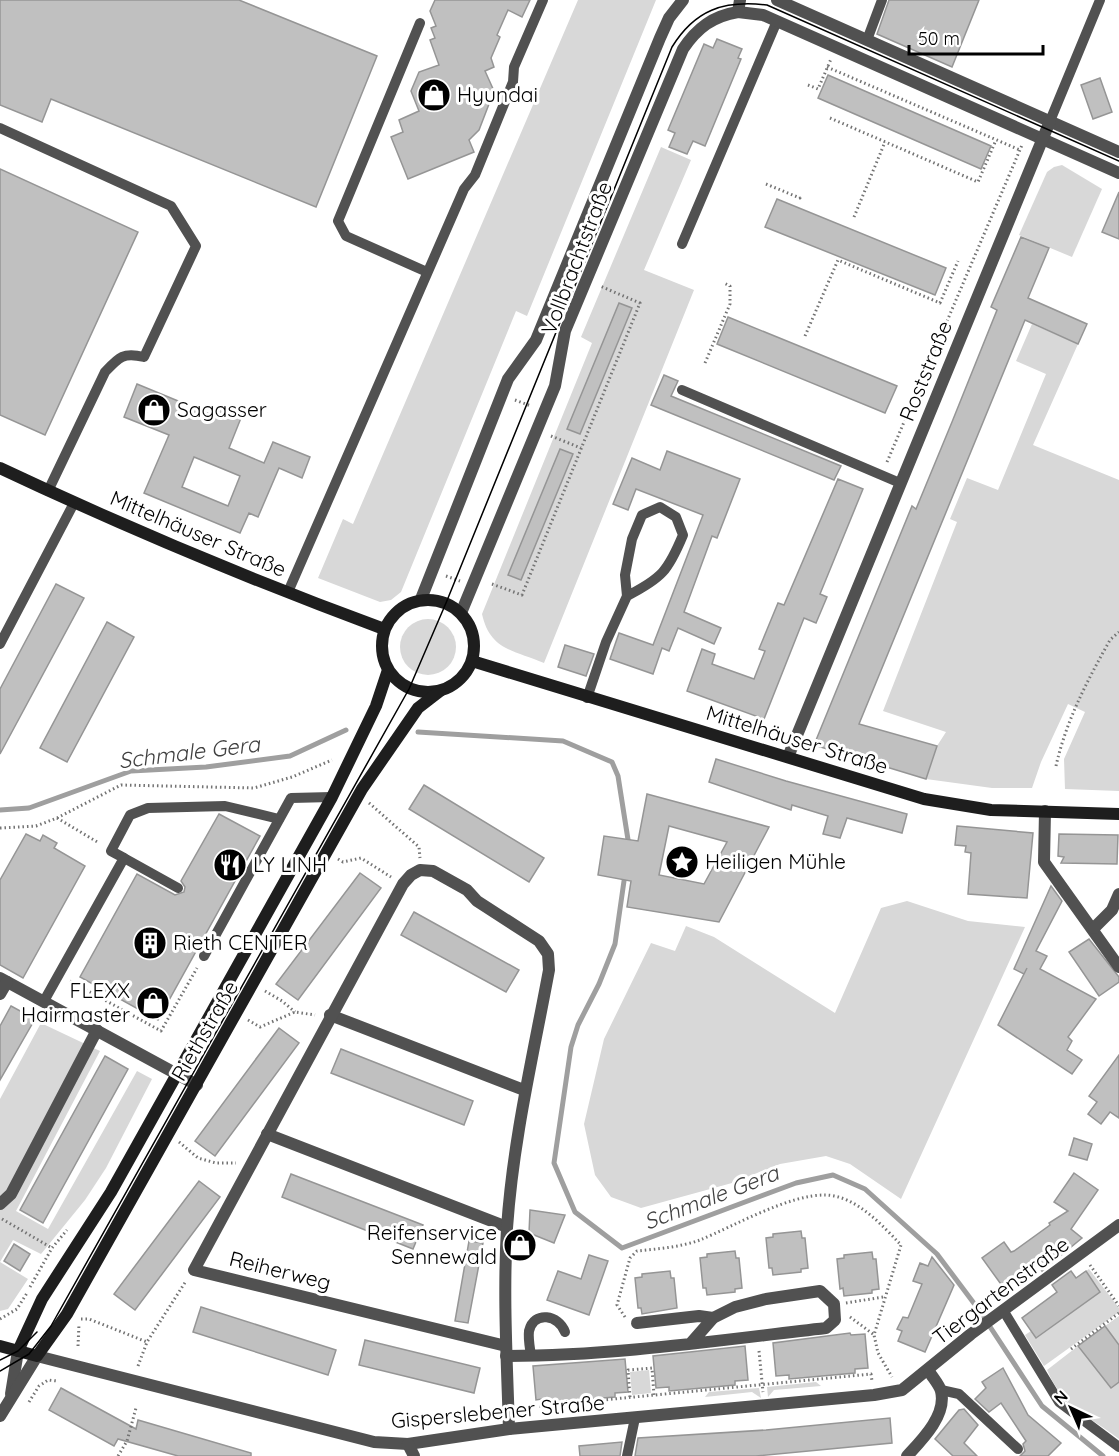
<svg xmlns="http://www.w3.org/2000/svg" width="1119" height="1456" font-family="Quicksand,sans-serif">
  <rect width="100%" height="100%" fill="#fff"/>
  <!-- green -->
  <g fill="#d8d8d8">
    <polygon points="578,0 656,0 527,316 516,311 401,592 391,600 380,602 318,578 343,519 353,524"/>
    <path d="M661,147L691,160L644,270L694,290L544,663C513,650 490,650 482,614L592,343L581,337Z"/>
    <polygon points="1062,165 1102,189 1072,257 1019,235 1047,172 1054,167"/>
    <polygon points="1032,324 1078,344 1033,445 1119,480 1119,791 1065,789 1064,759 1085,712 1068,704 1041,762 1032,788 992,788 926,779 937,746 946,732 883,711 957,522 950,519 967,478 998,490 1046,374 1016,361"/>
    <circle cx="428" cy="647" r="28"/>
    <polygon points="907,901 968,921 1025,927 901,1199 850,1164 826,1156 780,1164 732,1183 641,1208 611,1197 595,1175 584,1124 604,1039 651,943 675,951 686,926 714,937 835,1013 881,908"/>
    <polygon points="41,1023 100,1051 16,1211 48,1229 137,1071 152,1079 106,1168 85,1200 41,1254 13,1240 0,1262 28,1279 8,1309 0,1311 0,1099"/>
    <polygon points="1089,1269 1119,1308 1119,1312 1044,1366 1025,1335 1031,1331 1037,1338 1100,1292 1086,1271"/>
    <path d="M1119,1316V1358L1100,1373L1111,1388L1119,1382V1439C1088,1415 1064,1409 1047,1370L1078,1346L1091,1363L1105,1326Z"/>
    <polygon points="649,1370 651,1393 632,1395 630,1372"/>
    <polygon points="816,1382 821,1386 774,1390 768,1397 767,1387"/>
    <polygon points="759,1388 761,1398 752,1392 705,1397 709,1392"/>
  </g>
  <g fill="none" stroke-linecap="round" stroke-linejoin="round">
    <!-- stream -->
    <g stroke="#9f9f9f" stroke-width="5">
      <polyline points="418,732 563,741 612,762 618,776 629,846"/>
      <polyline points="0,810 29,808 131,771 206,767 290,756 346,730"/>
      <polyline points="625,874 615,944 599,984 578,1025 571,1047 554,1163 575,1212 622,1248 796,1183 833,1175 865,1189 937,1254 979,1310 1042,1406 1103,1456"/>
    </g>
  </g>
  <!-- building -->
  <g fill="#c0c0c0" stroke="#959595" stroke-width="1.5" fill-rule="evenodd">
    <polygon points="0,0 239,0 377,56 316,207 51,99 42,122 0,105"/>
    <polygon points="435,0 530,0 522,17 508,10 497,35 500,37 491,58 494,67 485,71 494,91 479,130 469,140 474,152 408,179 391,137 403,132 399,120 419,111 411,91 419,72 439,65 430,40 435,38 431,28 436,26 430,11"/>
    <polygon points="889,0 979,0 952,67 877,34"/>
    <polygon points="717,39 742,49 738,58 741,59 705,146 693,141 687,154 669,147 675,133 668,130 704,44 713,48"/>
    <polygon points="828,75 991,146 981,169 818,98"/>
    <polygon points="1100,78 1112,112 1093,119 1081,85"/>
    <polygon points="0,169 138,232 45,435 0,415"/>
    <polygon points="1119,192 1119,239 1102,232"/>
    <polygon points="777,199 946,268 935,295 765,227"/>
    <polygon points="1021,237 1049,248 1028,298 1087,324 1078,344 1025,320 859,724 937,746 926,779 814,745 912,506 916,509 952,422 997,310 991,307"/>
    <polygon points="619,303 632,308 580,434 567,429"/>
    <polygon points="728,317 897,386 885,413 717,344"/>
    <polygon points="664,375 678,381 671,396 841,466 834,480 651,405"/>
    <path d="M137,384L212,415L215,407L241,418L229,448L264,463L273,442L310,457L302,478L279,468L258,517L249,513L240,533L144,493L169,435L124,417ZM194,457L240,476L228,506L182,487Z"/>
    <polygon points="560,449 573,454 521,580 508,575"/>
    <polygon points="667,451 740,479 717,538 712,536 684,612 721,628 714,644 678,628 669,651 662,648 653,674 610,659 619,633 653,645 703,515 636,489 628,510 613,504 632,458 660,470"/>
    <polygon points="838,479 863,489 820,594 827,597 816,623 804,618 764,719 687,691 702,649 715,654 712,664 754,679 765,651 759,649 773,615 778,603 784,605"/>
    <polygon points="56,584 84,598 0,754 0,689"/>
    <polygon points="107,622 134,637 67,762 40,748"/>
    <polygon points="565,645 594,654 586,676 558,667"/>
    <polygon points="716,759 786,781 907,814 902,833 847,818 840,838 823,834 828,816 792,805 791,810 709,782"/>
    <polygon points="424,785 544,858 529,882 409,809"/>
    <path d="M647,794L769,827L719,922L627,907L631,881L598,875L604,836L638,841ZM669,826L727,842L704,884L659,875Z"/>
    <polygon points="219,814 260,836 158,1020 80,977 137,874 175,895 184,892 185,887 181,881"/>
    <polygon points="957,826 1033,833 1027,898 968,894 971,853 965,852 966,846 955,845"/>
    <polygon points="26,834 40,841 43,835 57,843 54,848 85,866 23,978 0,965 0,880"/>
    <polygon points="1059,834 1118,835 1117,864 1061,863 1064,857 1058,856"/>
    <polygon points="360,873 381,888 298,1000 276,984"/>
    <polygon points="1051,886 1062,901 1036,951 1047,956 1040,969 1096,999 1068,1037 1072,1041 1067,1050 1082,1060 1072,1074 998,1025 1027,968 1024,974 1014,969"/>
    <polygon points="414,912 519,970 506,992 401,935"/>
    <polygon points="1089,939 1119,977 1119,982 1099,996 1069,952"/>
    <polygon points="11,1006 35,1019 0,1080 0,1026"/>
    <polygon points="279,1028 299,1043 215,1156 195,1141"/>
    <polygon points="341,1049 473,1101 464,1125 331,1073"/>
    <polygon points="1119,1055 1119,1118 1110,1112 1101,1124 1088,1114 1097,1102 1089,1096"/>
    <polygon points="105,1056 128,1069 43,1223 20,1210"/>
    <polygon points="1074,1138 1092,1144 1087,1160 1069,1155"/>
    <polygon points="1074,1173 1098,1190 1071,1229 1082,1238 1042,1271 1036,1261 1015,1277 1015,1281 1003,1287 982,1258 1004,1242 1011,1252 1014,1251 1050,1225 1049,1223 1068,1211 1054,1202"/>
    <polygon points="291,1174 423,1225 413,1249 282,1197"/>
    <polygon points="199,1181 220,1197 135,1310 114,1294"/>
    <polygon points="530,1210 565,1215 554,1243 529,1233"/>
    <polygon points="801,1231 802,1238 805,1238 808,1268 801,1269 801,1272 773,1275 772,1268 769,1268 766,1238 773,1237 773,1234"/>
    <polygon points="469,1241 483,1243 468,1323 455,1321"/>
    <polygon points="14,1244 30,1254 20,1271 4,1261"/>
    <polygon points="735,1251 736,1258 739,1258 742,1288 735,1289 735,1292 707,1295 706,1288 703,1288 700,1258 707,1257 707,1254"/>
    <polygon points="872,1252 873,1259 876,1259 879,1289 872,1290 872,1293 844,1296 843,1288 840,1289 837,1259 844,1258 844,1255"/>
    <polygon points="589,1255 608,1261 589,1315 547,1300 558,1271 581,1279"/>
    <polygon points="932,1257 954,1285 925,1352 898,1341 902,1331 897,1329 903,1317 908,1318 922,1284 913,1281 920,1263 928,1266"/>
    <polygon points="670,1271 671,1278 674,1278 677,1308 642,1314 641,1308 638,1308 635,1278 642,1277 642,1274"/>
    <polygon points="1071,1271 1076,1278 1086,1271 1100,1292 1036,1338 1022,1318 1057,1292 1052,1285"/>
    <polygon points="201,1307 336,1350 328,1375 193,1332"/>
    <polygon points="1105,1326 1119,1345 1119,1382 1111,1388 1078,1346"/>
    <polygon points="850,1333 851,1335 865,1334 868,1368 855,1369 855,1373 789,1379 789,1375 776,1376 773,1343"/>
    <polygon points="365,1340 480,1368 474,1393 359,1365"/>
    <polygon points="745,1346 748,1380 735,1381 735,1385 669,1391 669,1387 656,1388 653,1356"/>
    <polygon points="625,1359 628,1392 615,1393 615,1397 549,1402 548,1398 536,1400 533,1366"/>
    <polygon points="1003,1368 1028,1415 1061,1443 1048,1456 1020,1456 1025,1451 1023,1444 1026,1441 1001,1403 989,1412 975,1399 986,1388 982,1382"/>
    <polygon points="61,1388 136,1429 138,1420 251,1453 251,1456 178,1456 118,1439 114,1446 49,1410"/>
    <polygon points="964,1409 978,1425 964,1443 977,1456 953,1456 935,1439 959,1410"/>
    <polygon points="890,1418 892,1443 756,1456 635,1456 638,1438 766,1430"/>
    <polygon points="622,1442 620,1456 580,1456 579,1446"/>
  </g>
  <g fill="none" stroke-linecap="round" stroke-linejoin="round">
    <!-- path -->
    <g stroke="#737373" stroke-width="3" stroke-dasharray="1.5 3" stroke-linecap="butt">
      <polyline points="827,67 1020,150"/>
      <polyline points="808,85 818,89 831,59"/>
      <polyline points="830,118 978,182 996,140"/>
      <polyline points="766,184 800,198 801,195"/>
      <polyline points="854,217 885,142"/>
      <polyline points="805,336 838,260 940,303 958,261"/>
      <polyline points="705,363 730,304 730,286 724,283"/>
      <polyline points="515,400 531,406"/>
      <polyline points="551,436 581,448"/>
      <polyline points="887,462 1022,145"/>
      <polyline points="446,576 460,581"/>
      <polyline points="492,584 522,595 640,303 600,286"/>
      <path d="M1056,766C1066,721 1087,681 1110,640L1119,632"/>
      <polyline points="369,803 419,847 420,858"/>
      <polyline points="57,818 99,843"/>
      <polyline points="0,828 36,826 57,818 121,785 254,788 292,777 332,760"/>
      <polyline points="338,859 343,862 361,858 391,877"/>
      <polyline points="70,981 161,1031 197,968"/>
      <polyline points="265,991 282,1001 295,1012"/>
      <polyline points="248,1020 260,1027 295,1012 315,1015"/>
      <polyline points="179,1142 198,1158 216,1163 236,1163"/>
      <polyline points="2,1219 52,1248"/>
      <polyline points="1090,1265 1119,1306"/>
      <polyline points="30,1287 52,1248 67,1230"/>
      <polyline points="846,1303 883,1297"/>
      <path d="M625,1317L617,1305L630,1258L637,1251C657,1249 681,1247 700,1240C734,1226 790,1194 826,1195C856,1196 882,1225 901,1245L874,1335L878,1353L892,1377"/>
      <polyline points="850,1317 873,1334"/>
      <polyline points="0,1319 17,1309 27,1293"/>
      <polyline points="81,1319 89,1319 147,1342"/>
      <polyline points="78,1346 79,1324"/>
      <polyline points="1071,1349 1119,1313"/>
      <polyline points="759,1351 763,1392"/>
      <polyline points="138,1366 147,1342 186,1281"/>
      <polyline points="630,1397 628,1370 652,1368 654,1395"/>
      <polyline points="29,1402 39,1386 48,1380 57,1381"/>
      <polyline points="530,1412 531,1407 871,1374 872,1381"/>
      <polyline points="118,1456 127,1441 136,1408"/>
    </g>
    <!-- lane -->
    <g stroke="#515151" stroke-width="10">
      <polyline points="420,23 338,221 346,236 427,272"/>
      <polyline points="867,40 882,0"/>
      <polyline points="1050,121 1100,0"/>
      <path d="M0,128L171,206L196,246L144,357C123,352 119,357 105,372L48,491"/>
      <polyline points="682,244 777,21"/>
      <polyline points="682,390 900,483"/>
      <polyline points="288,592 464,189 475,175 513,82 514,67 543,0"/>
      <polyline points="0,644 74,503"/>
      <path d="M587,698L606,642L627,596L625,575L632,539L642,515L660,507L676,517L683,535C668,571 662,578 627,596"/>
      <polyline points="124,858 178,888"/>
      <polyline points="204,956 291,798 332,797"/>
      <polyline points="44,1001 124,858 111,851 130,815 148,808 225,806 279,819"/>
      <polyline points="1003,1310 1059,1402 1119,1447"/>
      <path d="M531,1356C530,1348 528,1339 529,1331C534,1310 559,1315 565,1332"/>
      <polyline points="941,1390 959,1394 1018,1449"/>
      <polyline points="627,1456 635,1418"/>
    </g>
    <!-- street -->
    <g stroke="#515151" stroke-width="12">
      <polyline points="777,0 1119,152"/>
      <polyline points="738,12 763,15 1119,173"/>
      <polyline points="421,599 508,379 536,340 660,38 669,18 683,0"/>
      <path d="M461,613L555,386L565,331L683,49C697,28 713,16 738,12L740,0"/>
      <polyline points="788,757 1050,121"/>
      <polyline points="1045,811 1044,862 1119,967"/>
      <polyline points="1094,928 1112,910 1119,894"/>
      <polyline points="0,978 197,1085"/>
      <polyline points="0,994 7,982"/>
      <polyline points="330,1015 524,1090"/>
      <polyline points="267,1134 507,1227"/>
      <polyline points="0,1204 11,1194 97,1030"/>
      <polyline points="637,1323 699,1316 713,1318"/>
      <path d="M506,1346L194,1270L403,884L411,875L420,870L433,871L467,890L477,901L539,941L548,954L549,970C533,1056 513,1140 507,1228C503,1295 507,1362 509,1429"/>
      <path d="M506,1356C613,1356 720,1340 826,1328L835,1320L834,1304L820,1291L766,1299L735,1307L713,1318L691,1343"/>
      <polyline points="11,1394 18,1351"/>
      <polyline points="0,1416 37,1356 374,1442 408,1444 509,1429 874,1395 902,1390 971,1334 1119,1225"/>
      <polyline points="408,1444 414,1456"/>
      <path d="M907,1456C922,1440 947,1415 941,1391C939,1384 932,1377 929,1371"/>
    </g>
    <!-- secondary -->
    <g stroke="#1e1e1e" stroke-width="12">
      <path d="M0,468C125,527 254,581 384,629"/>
      <circle cx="428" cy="646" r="46"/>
      <polyline points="472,661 924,799 991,810 1119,814"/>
      <polyline points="0,1346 37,1356 67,1314 362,789 418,708 440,691"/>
      <polyline points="18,1351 42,1299 111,1192 332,797 376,706 388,670"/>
    </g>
    <!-- tram -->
    <g stroke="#000" stroke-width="1.5">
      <polyline points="0,1360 18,1351 37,1332"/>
      <path d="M0,1371L29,1354L51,1326L409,689L446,603L672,47C695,10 723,0 767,5L1119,161"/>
    </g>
  </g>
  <!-- icons -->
  <defs>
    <symbol id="shop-disc" viewBox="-11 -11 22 22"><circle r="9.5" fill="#000" stroke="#fff"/><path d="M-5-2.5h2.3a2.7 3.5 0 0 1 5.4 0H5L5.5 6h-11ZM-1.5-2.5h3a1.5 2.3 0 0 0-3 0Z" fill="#fff"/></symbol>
    <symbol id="sight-disc" viewBox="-11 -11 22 22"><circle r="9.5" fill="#000" stroke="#fff"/><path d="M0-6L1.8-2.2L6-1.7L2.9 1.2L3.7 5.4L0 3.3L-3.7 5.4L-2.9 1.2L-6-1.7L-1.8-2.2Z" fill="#fff"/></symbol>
    <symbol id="restaurant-disc" viewBox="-11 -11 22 22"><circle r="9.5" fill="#000" stroke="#fff"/><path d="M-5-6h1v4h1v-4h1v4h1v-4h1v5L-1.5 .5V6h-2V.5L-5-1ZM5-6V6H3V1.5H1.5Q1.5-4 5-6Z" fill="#fff"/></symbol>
    <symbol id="building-disc" viewBox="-11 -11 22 22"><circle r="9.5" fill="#000" stroke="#fff"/><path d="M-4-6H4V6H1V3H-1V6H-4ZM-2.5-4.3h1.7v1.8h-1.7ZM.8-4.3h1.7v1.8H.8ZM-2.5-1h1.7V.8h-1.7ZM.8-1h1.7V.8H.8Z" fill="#fff"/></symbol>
  </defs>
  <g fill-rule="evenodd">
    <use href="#shop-disc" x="415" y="76" width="38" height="38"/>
    <use href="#shop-disc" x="135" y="391" width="38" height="38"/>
    <use href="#sight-disc" x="663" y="843" width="38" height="38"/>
    <use href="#restaurant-disc" x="211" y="846" width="38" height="38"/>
    <use href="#building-disc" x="131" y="924" width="38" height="38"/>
    <use href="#shop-disc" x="134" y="984" width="38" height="38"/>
    <use href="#shop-disc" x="501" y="1226" width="38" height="38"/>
  </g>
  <g text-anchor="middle" stroke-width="6" stroke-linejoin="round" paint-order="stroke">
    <!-- poi labels -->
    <g font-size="21" fill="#000" stroke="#fff" text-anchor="start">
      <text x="457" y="102">Hyundai</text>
      <text x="177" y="417">Sagasser</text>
      <text x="705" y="869">Heiligen Mühle</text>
      <text x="253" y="872">LY LINH</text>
      <text x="173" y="950">Rieth CENTER</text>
      <text x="130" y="998" text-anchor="end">FLEXX<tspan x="130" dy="24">Hairmaster</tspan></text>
      <text x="497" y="1240" text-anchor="end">Reifenservice<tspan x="497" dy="24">Sennewald</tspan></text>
    </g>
    <!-- street labels -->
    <g font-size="21" fill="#000" stroke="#fff">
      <text transform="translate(577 258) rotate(-69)" y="7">Vollbrachtstraße</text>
      <text transform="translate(926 371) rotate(-68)" y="7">Roststraße</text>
      <text transform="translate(198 534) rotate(23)" y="7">Mittelhäuser Straße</text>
      <text transform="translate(797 740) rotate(17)" y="7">Mittelhäuser Straße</text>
      <text transform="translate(205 1031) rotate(-60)" y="7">Riethstraße</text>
      <text transform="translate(280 1271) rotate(14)" y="7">Reiherweg</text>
      <text transform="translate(1001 1291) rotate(-37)" y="7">Tiergartenstraße</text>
      <text transform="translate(498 1412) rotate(-5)" y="7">Gisperslebener Straße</text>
    </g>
    <!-- water labels -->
    <g font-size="22" font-style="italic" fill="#404040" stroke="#fff">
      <text transform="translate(189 752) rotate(-7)" y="8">Schmale Gera</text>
      <text transform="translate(711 1197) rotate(-21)" y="8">Schmale Gera</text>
    </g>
  </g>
  <!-- north arrow -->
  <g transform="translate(1071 1408) rotate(316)" stroke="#ffffff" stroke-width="4.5" paint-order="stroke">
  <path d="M0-4.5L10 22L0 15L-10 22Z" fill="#000000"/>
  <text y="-9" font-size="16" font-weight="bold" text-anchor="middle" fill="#000000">N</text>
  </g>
  <!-- scale -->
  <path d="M909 45v9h134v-9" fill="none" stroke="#000000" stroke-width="3"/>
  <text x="918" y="45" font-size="18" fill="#000000" stroke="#ffffff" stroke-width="4.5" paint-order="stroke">50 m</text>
</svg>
